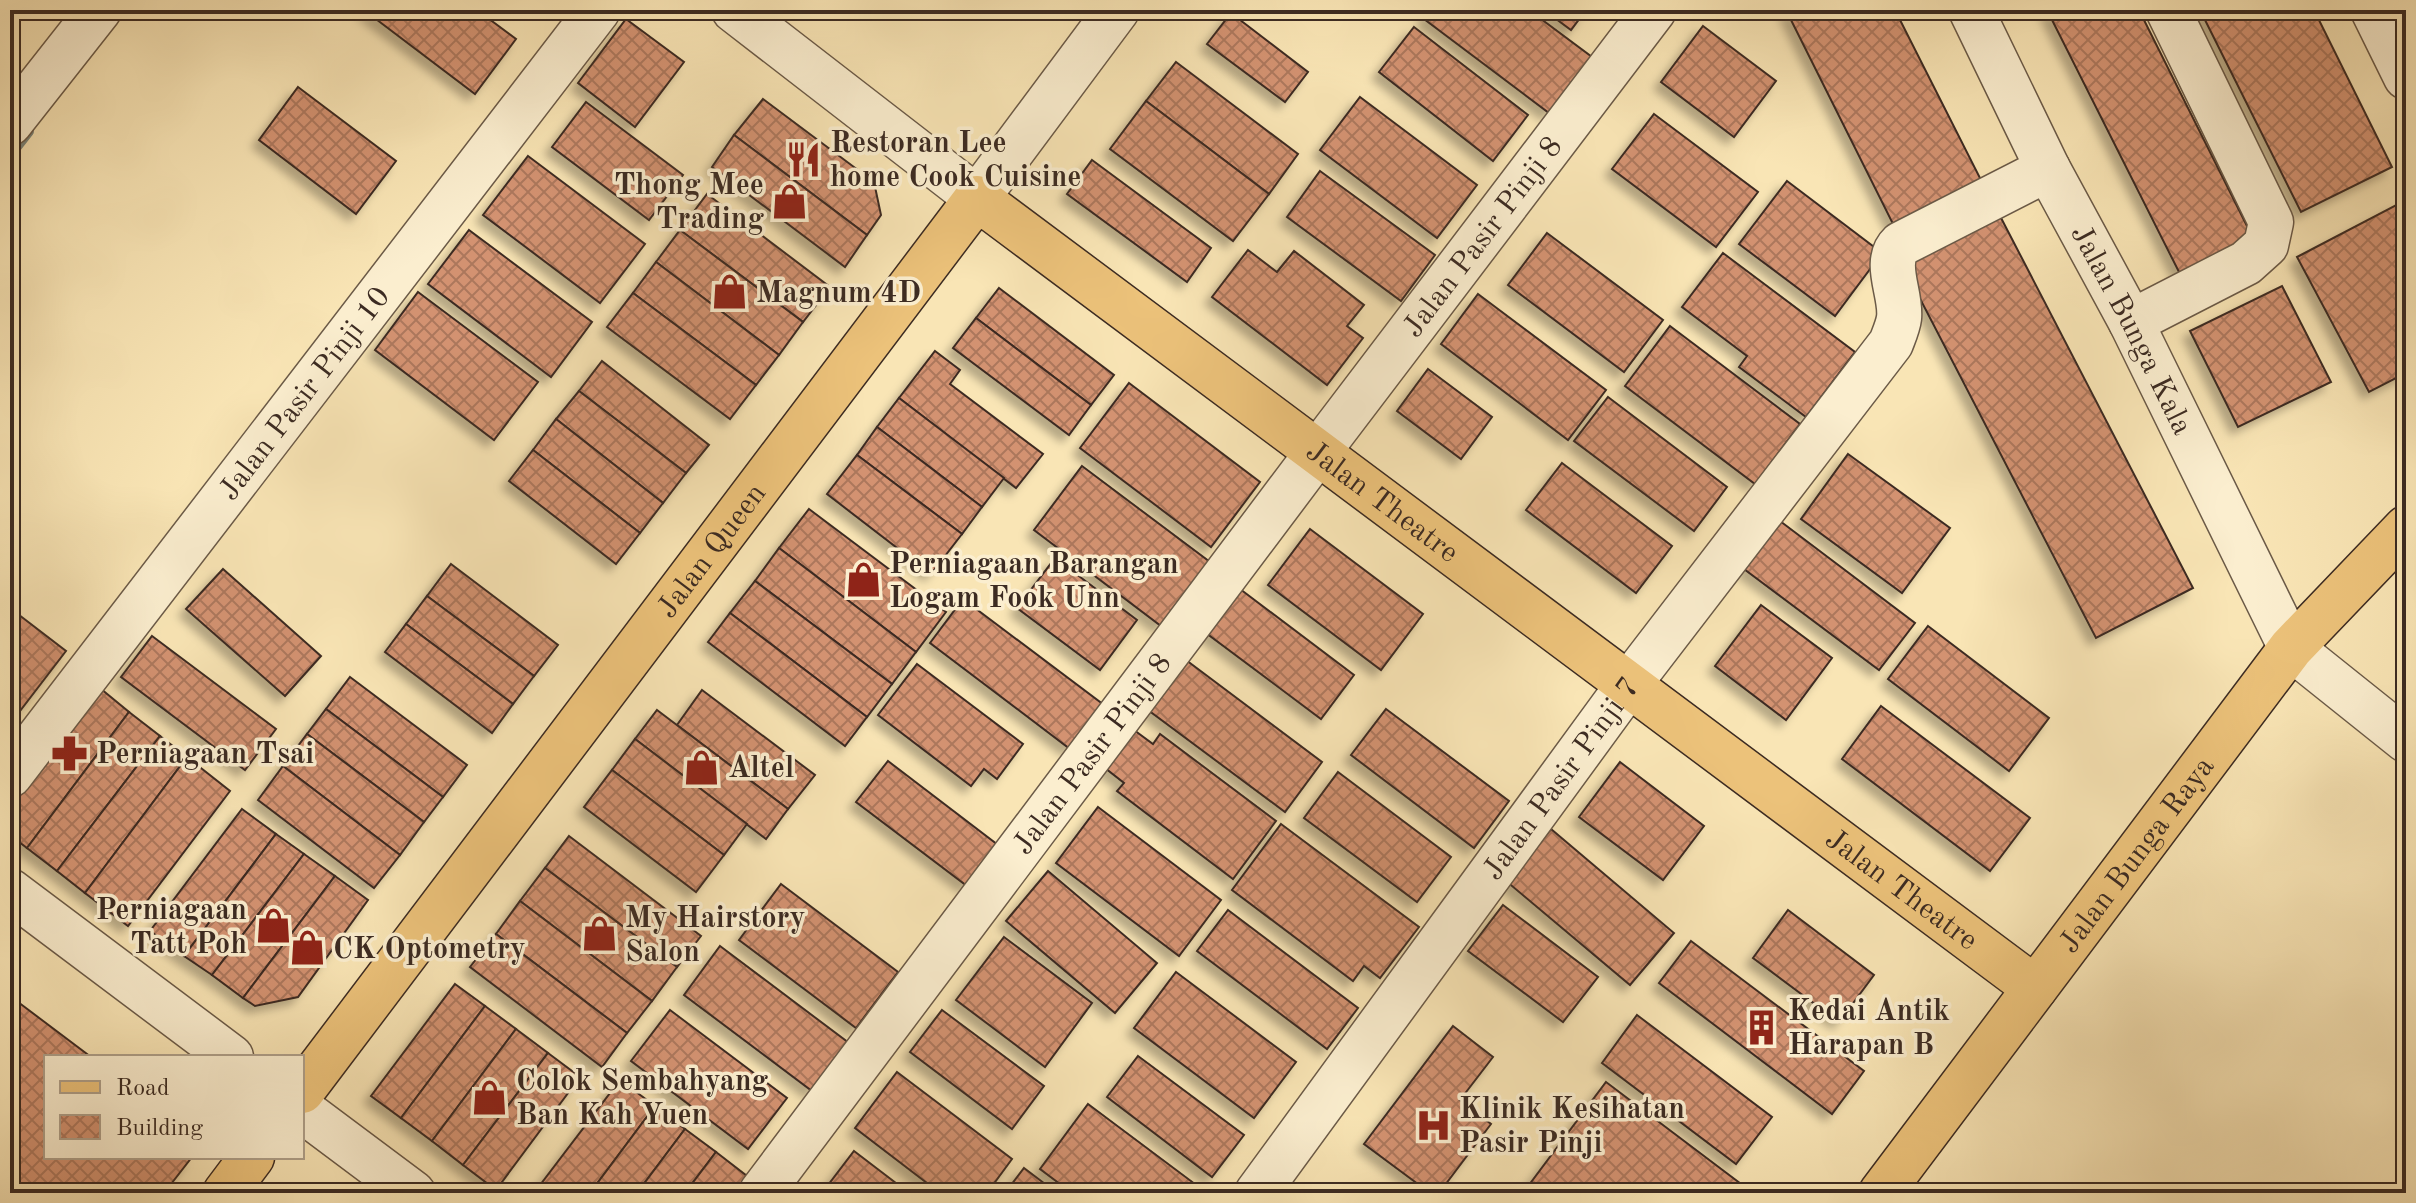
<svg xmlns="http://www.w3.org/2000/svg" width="2416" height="1203" font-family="'Old Standard TT',serif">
  <defs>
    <pattern id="building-cross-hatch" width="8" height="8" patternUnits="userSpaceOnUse" patternTransform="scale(2)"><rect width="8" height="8" fill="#d39271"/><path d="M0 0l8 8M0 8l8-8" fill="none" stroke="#ac775c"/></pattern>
    <filter id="shadow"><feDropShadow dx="-7" dy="7" stdDeviation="4" flood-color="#0004"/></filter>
  </defs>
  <rect width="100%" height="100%" fill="#f9e5b5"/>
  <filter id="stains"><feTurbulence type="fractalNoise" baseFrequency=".0025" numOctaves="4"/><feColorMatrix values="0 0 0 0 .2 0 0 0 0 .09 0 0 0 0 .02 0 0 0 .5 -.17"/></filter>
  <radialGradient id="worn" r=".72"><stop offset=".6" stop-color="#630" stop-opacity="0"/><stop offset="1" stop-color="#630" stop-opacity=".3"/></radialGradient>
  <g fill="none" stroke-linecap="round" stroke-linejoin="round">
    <!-- stream -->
    <polyline stroke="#78837a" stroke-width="12" points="10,154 28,131"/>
  </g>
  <!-- building -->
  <g fill="url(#building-cross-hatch)" stroke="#3c2b22" stroke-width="2" filter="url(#shadow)">
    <polygon points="364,10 477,10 516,39 475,94"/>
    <polygon points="1430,10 1529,10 1592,57 1549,113 1424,19"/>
    <polygon points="1544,10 1586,10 1571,30"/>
    <polygon points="1786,10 1895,10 1982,182 1894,226"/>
    <polygon points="2047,10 2139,10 2253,238 2180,274"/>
    <polygon points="2200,10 2314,10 2392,167 2301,212"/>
    <polygon points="1231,13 1308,72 1285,102 1207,44"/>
    <polygon points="626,19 684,62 635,127 578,83"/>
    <polygon points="1703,26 1776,81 1734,137 1661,82"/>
    <polygon points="1414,27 1528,115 1493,161 1379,72"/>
    <polygon points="1176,62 1298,154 1269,194 1146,101"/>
    <polygon points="298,87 396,161 356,214 259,140"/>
    <polygon points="1360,97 1477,185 1437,238 1320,150"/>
    <polygon points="763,99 874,182 881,215 867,235 734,135"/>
    <polygon points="1146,101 1269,194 1233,241 1110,149"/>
    <polygon points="586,102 683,175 649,220 552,147"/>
    <polygon points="1654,114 1758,192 1716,247 1612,169"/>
    <polygon points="734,135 867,235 845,267 712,167"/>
    <polygon points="528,156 645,244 600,303 483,215"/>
    <polygon points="1092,160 1211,248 1187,282 1067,194"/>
    <polygon points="1320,171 1435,255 1401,301 1287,217"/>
    <polygon points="1787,181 1882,253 1835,316 1739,244"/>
    <polygon points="707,194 830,287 803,322 680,230"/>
    <polygon points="2402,202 2406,209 2406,373 2369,392 2297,257"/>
    <polygon points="1999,214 2193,588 2096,638 1902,264"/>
    <polygon points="469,230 592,322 551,377 428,284"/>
    <polygon points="680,230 803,322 779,355 656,262"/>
    <polygon points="1547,233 1663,320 1624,372 1508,285"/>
    <polygon points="1248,250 1277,272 1294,251 1364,305 1347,326 1363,338 1327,385 1212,297"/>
    <polygon points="1723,253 1855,352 1806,417 1739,367 1747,356 1682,307"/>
    <polygon points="656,262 779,355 756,385 633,293"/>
    <polygon points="2282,286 2331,382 2238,427 2190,331"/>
    <polygon points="999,288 1114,375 1091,405 976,318"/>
    <polygon points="418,292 538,382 494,440 375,350"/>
    <polygon points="633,293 756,385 730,419 607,327"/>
    <polygon points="1478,294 1606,390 1568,440 1441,344"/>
    <polygon points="976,318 1091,405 1069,435 953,348"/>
    <polygon points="1670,326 1800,424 1755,484 1625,386"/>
    <polygon points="935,351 960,370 950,384 1043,454 1016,488 899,398"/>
    <polygon points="602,361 709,445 686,473 579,391"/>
    <polygon points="1428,369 1492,417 1461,459 1397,411"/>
    <polygon points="1129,383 1260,482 1211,547 1080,448"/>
    <polygon points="579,391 686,473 663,503 556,419"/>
    <polygon points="1608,397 1727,487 1694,531 1574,441"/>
    <polygon points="899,398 1004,478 982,507 877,427"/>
    <polygon points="556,419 663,503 640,533 533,450"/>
    <polygon points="877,427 982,507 962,534 857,455"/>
    <polygon points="533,450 640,533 616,564 509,481"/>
    <polygon points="1848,454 1950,528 1902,593 1801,519"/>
    <polygon points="857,455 962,534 931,574 827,494"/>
    <polygon points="1562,463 1672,546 1636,593 1526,510"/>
    <polygon points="1082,466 1210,562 1161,626 1034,530"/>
    <polygon points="809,509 946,612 916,652 779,548"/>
    <polygon points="1780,521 1915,623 1879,670 1744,569"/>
    <polygon points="1310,529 1423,614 1381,670 1268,585"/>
    <polygon points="779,548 916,652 892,684 755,581"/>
    <polygon points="1055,558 1137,620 1100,670 1017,608"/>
    <polygon points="451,564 558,645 534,676 427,596"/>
    <polygon points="223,569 321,656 285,696 186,609"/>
    <polygon points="755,581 892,684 867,717 730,613"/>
    <polygon points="1240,589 1354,675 1321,719 1206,633"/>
    <polygon points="427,596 534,676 513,704 406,624"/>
    <polygon points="963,599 1104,705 1070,749 930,643"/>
    <polygon points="1761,605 1832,658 1786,720 1715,666"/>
    <polygon points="10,608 66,651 10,724"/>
    <polygon points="730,613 867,717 845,746 708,642"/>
    <polygon points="406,624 513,704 492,733 385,652"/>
    <polygon points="1928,626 2049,718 2009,771 1888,679"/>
    <polygon points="152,636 276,729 245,770 121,677"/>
    <polygon points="1186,660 1322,762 1285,812 1148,710"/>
    <polygon points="917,664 1023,744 997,779 984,769 971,786 878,715"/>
    <polygon points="350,677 467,765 443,797 326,709"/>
    <polygon points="95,684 129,712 27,848 10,835 10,793"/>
    <polygon points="702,690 815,775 788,809 677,725"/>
    <polygon points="1881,706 2030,818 1990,871 1842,759"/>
    <polygon points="326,709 443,797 424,822 307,734"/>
    <polygon points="1386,709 1509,801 1474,848 1351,755"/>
    <polygon points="657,710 788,809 766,839 635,739"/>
    <polygon points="129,712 160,736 57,871 27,848"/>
    <polygon points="1134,730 1153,744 1160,734 1276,821 1233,879 1117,791 1124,783 1105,768"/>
    <polygon points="307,734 424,822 400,855 283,766"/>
    <polygon points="160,736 187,757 85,893 57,871"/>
    <polygon points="635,739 747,824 724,855 612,770"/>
    <polygon points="187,757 230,791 128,926 85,893"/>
    <polygon points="888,761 998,845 967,886 856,802"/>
    <polygon points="1620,762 1704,826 1663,880 1579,817"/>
    <polygon points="283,766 400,855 374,888 258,800"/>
    <polygon points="612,770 724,855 696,892 584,807"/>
    <polygon points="1338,772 1451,857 1417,902 1304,818"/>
    <polygon points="1098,807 1221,900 1179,956 1056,863"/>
    <polygon points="242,809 276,834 184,956 150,931"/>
    <polygon points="1281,824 1419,927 1380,978 1364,966 1353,981 1232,890"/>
    <polygon points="1551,829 1674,933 1630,985 1506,881"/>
    <polygon points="276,834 304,854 212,975 184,956"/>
    <polygon points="569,836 701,936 677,967 545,868"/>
    <polygon points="304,854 335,876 243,998 212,975"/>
    <polygon points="545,868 677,967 652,1001 520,901"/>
    <polygon points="1048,871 1157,963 1115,1013 1006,921"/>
    <polygon points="335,876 368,900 298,997 255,1006 243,998"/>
    <polygon points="781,884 898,972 856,1028 739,940"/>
    <polygon points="520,901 652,1001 627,1033 496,934"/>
    <polygon points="1503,905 1598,977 1563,1022 1468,951"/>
    <polygon points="1228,910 1358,1008 1327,1049 1197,951"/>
    <polygon points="1788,910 1874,975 1839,1022 1753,958"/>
    <polygon points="496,934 627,1033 602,1067 470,967"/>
    <polygon points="1004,937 1092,1003 1045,1067 956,1000"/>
    <polygon points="1691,941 1864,1071 1832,1114 1659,983"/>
    <polygon points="720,946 849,1043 812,1091 684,995"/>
    <polygon points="1176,972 1296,1062 1254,1118 1134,1028"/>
    <polygon points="455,984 485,1006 401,1118 371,1096"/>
    <polygon points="18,1002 91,1057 46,1057 46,1157 192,1157 164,1193 10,1193 10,1012"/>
    <polygon points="485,1006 516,1029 432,1141 401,1118"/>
    <polygon points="670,1010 787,1098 748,1149 631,1061"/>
    <polygon points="942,1010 1044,1086 1012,1129 910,1052"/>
    <polygon points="1637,1015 1772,1117 1736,1164 1602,1063"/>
    <polygon points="1453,1026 1493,1057 1460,1100 1491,1124 1439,1193 1430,1193 1364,1144"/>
    <polygon points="516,1029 548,1053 463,1165 432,1141"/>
    <polygon points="548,1053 580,1077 496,1190 463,1165"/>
    <polygon points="1138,1056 1244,1135 1212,1177 1107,1097"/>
    <polygon points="897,1072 1012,1159 987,1193 940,1193 855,1128"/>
    <polygon points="620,1080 655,1106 590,1193 534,1193"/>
    <polygon points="1606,1082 1753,1193 1523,1193"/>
    <polygon points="1088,1104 1203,1190 1200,1193 1072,1193 1040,1169"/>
    <polygon points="655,1106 685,1129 637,1193 590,1193"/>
    <polygon points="685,1129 716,1152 685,1193 637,1193"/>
    <polygon points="854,1151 909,1193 822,1193"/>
    <polygon points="716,1152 747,1176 734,1193 685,1193"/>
    <polygon points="1024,1168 1057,1193 1005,1193"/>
  </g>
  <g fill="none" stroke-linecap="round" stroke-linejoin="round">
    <defs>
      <g id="minor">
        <polyline points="734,10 977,198 1117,10"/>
        <path id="s1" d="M1971,10L2048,169L2131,322L2291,648L2406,740"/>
        <polyline points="2373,10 2406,77"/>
        <polyline points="10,123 99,10"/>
        <polyline points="2131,322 2246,263 2266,245 2271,222 2168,10"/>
        <path id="s2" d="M10,775L598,10"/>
        <polyline points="10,891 231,1057"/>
        <polyline points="302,1110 413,1193"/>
        <path id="s3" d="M761,1193L1318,452L1654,10"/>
        <path id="s4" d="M1257,1193L1629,684L1891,343C1894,335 1898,326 1899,318C1902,294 1882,262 1901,244L2048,169"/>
      </g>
      <g id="major">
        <path id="s5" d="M302,1091L977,198L2035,988"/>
        <polyline points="225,1193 252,1157"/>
        <path id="s6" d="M1881,1193L2291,648L2406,528"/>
      </g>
    </defs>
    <!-- minor casing -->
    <use href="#minor" stroke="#6b5a47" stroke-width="47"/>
    <!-- major casing -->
    <use href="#major" stroke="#3c2b22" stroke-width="47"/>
    <!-- minor -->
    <use href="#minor" stroke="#fbeecf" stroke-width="44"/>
    <!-- major -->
    <use href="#major" stroke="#ecc27a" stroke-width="44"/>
  </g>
  <!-- icons -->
  <defs>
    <symbol id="restaurant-bare" viewBox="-9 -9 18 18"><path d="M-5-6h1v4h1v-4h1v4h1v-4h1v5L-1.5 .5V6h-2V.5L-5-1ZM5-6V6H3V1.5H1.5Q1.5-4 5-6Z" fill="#8f2418" stroke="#fbeecf" stroke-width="2.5" paint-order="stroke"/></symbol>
    <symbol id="shop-bare" viewBox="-9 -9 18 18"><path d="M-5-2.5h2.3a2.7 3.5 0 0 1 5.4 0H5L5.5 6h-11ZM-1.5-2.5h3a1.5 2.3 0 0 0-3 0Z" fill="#8f2418" stroke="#fbeecf" stroke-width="2.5" paint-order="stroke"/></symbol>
    <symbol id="pharmacy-bare" viewBox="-9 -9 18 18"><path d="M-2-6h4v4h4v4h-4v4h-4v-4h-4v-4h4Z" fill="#8f2418" stroke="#fbeecf" stroke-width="2.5" paint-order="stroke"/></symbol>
    <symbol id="building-bare" viewBox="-9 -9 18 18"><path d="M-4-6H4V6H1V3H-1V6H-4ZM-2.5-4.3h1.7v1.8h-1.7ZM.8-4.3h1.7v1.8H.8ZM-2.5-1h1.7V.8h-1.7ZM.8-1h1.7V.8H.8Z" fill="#8f2418" stroke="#fbeecf" stroke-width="2.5" paint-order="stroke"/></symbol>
    <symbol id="hospital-bare" viewBox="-9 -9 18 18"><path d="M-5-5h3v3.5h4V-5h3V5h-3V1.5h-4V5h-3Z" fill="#8f2418" stroke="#fbeecf" stroke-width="2.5" paint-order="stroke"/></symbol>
  </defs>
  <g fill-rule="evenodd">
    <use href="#restaurant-bare" x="778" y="134" width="51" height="51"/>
    <use href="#shop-bare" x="764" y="176" width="51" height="51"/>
    <use href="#shop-bare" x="704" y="266" width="51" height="51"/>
    <use href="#shop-bare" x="838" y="554" width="51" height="51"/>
    <use href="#pharmacy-bare" x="44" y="728" width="51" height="51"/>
    <use href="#shop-bare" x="676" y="742" width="51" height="51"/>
    <use href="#shop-bare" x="248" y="900" width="51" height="51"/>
    <use href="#shop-bare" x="574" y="908" width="51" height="51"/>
    <use href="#shop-bare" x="282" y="922" width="51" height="51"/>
    <use href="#building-bare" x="1736" y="1002" width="51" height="51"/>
    <use href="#shop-bare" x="464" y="1072" width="51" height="51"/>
    <use href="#hospital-bare" x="1408" y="1100" width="51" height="51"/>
  </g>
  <g text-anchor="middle" stroke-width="7" stroke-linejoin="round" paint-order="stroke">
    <!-- poi labels -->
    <g font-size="30" font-weight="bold" fill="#3c2b22" stroke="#fbeecf" text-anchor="start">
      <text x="830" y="152">Restoran Lee<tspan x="830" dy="34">home Cook Cuisine</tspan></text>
      <text x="764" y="194" text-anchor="end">Thong Mee<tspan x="764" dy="34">Trading</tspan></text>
      <text x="756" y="302">Magnum 4D</text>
      <text x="889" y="573">Perniagaan Barangan<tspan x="889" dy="34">Logam Fook Unn</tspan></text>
      <text x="96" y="763">Perniagaan Tsai</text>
      <text x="728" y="777">Altel</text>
      <text x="247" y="919" text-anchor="end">Perniagaan<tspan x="247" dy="34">Tatt Poh</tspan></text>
      <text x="625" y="927">My Hairstory<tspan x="625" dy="34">Salon</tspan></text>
      <text x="333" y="958">CK Optometry</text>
      <text x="1788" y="1020">Kedai Antik<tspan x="1788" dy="34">Harapan B</tspan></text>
      <text x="516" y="1090">Colok Sembahyang<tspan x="516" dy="34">Ban Kah Yuen</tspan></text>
      <text x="1459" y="1118">Klinik Kesihatan<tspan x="1459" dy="34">Pasir Pinji</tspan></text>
    </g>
    <!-- street labels -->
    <g font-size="30" fill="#3c2b22" stroke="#fbeecf">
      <text dy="10" stroke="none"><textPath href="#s3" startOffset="1198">Jalan Pasir Pinji 8</textPath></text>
      <text dy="10" stroke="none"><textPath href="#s1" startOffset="358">Jalan Bunga Kala</textPath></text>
      <text dy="10" stroke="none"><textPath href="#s2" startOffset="482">Jalan Pasir Pinji 10</textPath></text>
      <text dy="10" stroke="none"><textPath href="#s5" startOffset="1626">Jalan Theatre</textPath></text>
      <text dy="10" stroke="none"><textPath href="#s5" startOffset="678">Jalan Queen</textPath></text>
      <text dy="10" stroke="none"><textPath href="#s3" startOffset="550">Jalan Pasir Pinji 8</textPath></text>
      <text dy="10" stroke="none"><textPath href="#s4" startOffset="514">Jalan Pasir Pinji 7</textPath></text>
      <text dy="10" stroke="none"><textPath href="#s6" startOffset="424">Jalan Bunga Raya</textPath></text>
      <text dy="10" stroke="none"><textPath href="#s5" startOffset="2274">Jalan Theatre</textPath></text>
    </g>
  </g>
  <!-- margin -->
  <rect width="2416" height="1203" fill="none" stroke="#f9e5b5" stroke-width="40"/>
  <rect x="12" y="12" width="2392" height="1179" fill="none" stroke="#3c2b22" stroke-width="4"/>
  <rect x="20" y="20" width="2376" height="1163" fill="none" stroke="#3c2b22" stroke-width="2"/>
  <!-- legend -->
  <rect x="44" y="1055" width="260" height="104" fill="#fbeecf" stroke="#afa08a" stroke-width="2"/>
  <rect x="60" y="1081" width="40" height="12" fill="#ecc27a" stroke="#afa08a" stroke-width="2"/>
  <text x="116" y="1095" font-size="24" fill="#3c2b22">Road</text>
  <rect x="60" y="1115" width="40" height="24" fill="url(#building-cross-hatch)" stroke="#afa08a" stroke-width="2"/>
  <text x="116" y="1135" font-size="24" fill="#3c2b22">Building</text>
  <rect width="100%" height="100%" filter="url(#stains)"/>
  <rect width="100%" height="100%" fill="url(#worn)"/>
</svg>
